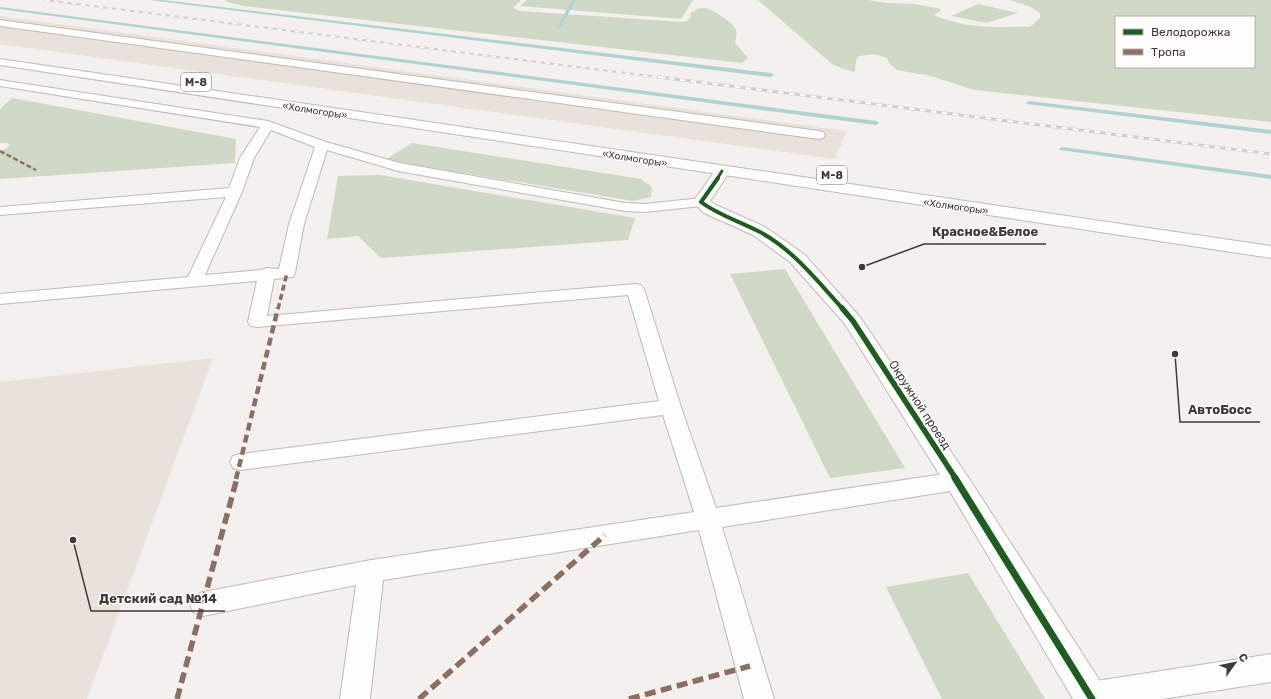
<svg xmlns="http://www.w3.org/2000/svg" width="1271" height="699" font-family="Rubik,sans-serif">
  <rect width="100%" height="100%" fill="#f3f0ed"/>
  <!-- built -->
  <g fill="#e9e2db">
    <polygon points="0,16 847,131 835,159 0,44"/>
    <polygon points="213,358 87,699 0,699 0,382"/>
  </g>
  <!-- green -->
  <g fill="#d0d9c6" fill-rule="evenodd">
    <path d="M227,0H521L513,8L520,11L683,22C688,21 691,19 691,13C703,3 712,10 722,17C727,20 734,25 736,30C737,34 736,39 735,43L748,58L742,63L244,6L226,2Z"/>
    <polygon points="527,0 693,0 681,19 520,6"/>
    <path d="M758,0H868L886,3L915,4L941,9L939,12L933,15C950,22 973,27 992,27C1005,28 1017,26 1030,27L1040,18V13L1029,6L1009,0H1271V122L974,90L931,76L897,70L890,64L887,58L874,54L859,56L856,61L855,72L841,68L832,64ZM1116,17H1254V67H1116Z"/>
    <polygon points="978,4 1018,13 986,23 951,16"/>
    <polygon points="12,98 236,139 235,163 0,179 0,151 7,148 10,145 7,143 0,143 0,109"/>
    <polygon points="412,143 641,179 652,187 651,197 633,201 385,160"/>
    <polygon points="380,175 635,218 628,240 381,258 358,236 327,239 338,176"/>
    <polygon points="785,269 905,468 830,478 730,274"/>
    <polygon points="968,573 1045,699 942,699 886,587"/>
  </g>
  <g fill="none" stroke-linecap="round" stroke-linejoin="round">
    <!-- stream -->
    <g fill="#aed3d2" fill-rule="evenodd">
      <polygon points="150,0 163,0 771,73 774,75 771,77"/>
      <polygon points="572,0 576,0 560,28 556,29"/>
      <polygon points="0,7 876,121 879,123 876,125 0,9"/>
      <polygon points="1029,101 1271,130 1271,134 1027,104 1026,103"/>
      <polygon points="1062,147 1271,175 1271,179 1060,150 1059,149"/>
    </g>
    <defs>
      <g id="lane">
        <polygon points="0,20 819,131 823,132 825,135 823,138 819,139 0,26"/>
        <path d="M0,80L268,121L326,142L400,163L625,203L645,204L701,198L706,199L708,202L706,205L701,206L645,212L625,211L398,171L327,150L304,224L295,273L293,277L274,279L267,316L635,284L641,285L644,289L681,407L716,508L957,472L965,475L969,481L965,487L957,490L722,527L774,699H744L699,530L383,580L370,699H340L356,585L203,616L193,612L190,604L193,596L203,592L371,560L694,512L663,415L241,470L233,468L230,462L233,456L241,454L659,401L628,295L257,327L251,326L248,322L257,281L0,304V294L188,277L226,197L0,215V207L229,188L240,158L260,127L0,86ZM271,130L315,147L289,224L279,269L267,268L261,270L205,275L242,192L254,158Z"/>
        <polygon points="1271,654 1271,682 1162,699 1076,699 1075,696 1079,686 1090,682"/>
      </g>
      <polygon id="secondary" points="722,166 727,168 730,171 710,201 716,205 765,227 804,254 860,317 966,474 1104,687 1109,699 1073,699 948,488 845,324 790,262 753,235 704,213 693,202 717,168"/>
      <polygon id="highway" points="0,59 1271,246 1271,258 0,65"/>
    </defs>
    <!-- lane casing -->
    <use href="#lane" stroke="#bdbbb9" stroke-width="2"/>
    <!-- secondary casing -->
    <use href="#secondary" stroke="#bdbbb9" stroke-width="2"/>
    <!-- highway casing -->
    <use href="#highway" stroke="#bdbbb9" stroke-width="2"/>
    <!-- lane -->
    <use href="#lane" fill="#fdfdfc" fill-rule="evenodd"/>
    <!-- secondary -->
    <use href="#secondary" fill="#fdfdfc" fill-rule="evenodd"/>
    <!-- highway -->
    <use href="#highway" fill="#fdfdfc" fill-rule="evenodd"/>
    <defs>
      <polyline id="rail-far1" points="45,0 666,78"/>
      <polyline id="rail" points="658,77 1271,154"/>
    </defs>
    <!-- rail-far1 casing -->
    <use href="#rail-far1" stroke="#d0cfce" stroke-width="2"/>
    <!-- rail casing -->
    <use href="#rail" stroke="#d0cfce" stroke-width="3"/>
    <!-- rail-far1 -->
    <use href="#rail-far1" stroke="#fffefd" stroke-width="1.5" stroke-dasharray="4.5" stroke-linecap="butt"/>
    <!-- rail -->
    <use href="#rail" stroke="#fffefd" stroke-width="2" stroke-dasharray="5.5" stroke-linecap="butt"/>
    <!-- quiet-far3 -->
    <polyline stroke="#8d6e63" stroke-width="2.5" stroke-dasharray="5 2.5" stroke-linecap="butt" points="0,151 36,170"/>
    <!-- quiet-far2 -->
    <polyline stroke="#8d6e63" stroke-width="3.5" stroke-dasharray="6 3.5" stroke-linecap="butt" points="278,309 287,273"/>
    <!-- quiet-far1 -->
    <polyline stroke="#8d6e63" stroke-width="4.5" stroke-dasharray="8 4.5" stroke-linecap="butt" points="236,479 278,308"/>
    <!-- quiet -->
    <g stroke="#8d6e63" stroke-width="5.5" stroke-dasharray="11 5.5" stroke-linecap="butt">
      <polyline points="177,699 237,478"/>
      <polyline points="419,699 605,535"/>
      <polyline points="629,699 750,666"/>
    </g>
    <defs>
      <polyline id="cycleway-far3" points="717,179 722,171"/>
      <path id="cycleway-far2" d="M718,178L701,202C718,215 739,221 758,231C793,249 817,281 843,309"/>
      <polyline id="cycleway-far1" points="842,308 853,321 956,479"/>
      <polyline id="cycleway" points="955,478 1092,699"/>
    </defs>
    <!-- cycleway-far3 casing -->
    <use href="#cycleway-far3" stroke="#fffefd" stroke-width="4.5"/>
    <!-- cycleway-far2 casing -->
    <use href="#cycleway-far2" stroke="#fffefd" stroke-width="6"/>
    <!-- cycleway-far1 casing -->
    <use href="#cycleway-far1" stroke="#fffefd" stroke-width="8"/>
    <!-- cycleway casing -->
    <use href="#cycleway" stroke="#fffefd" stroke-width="10"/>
    <!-- cycleway-far3 -->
    <use href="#cycleway-far3" stroke="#1b5e20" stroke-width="3"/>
    <!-- cycleway-far2 -->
    <use href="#cycleway-far2" stroke="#1b5e20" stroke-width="4"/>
    <!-- cycleway-far1 -->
    <use href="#cycleway-far1" stroke="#1b5e20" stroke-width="5.5"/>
    <!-- cycleway -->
    <use href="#cycleway" stroke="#1b5e20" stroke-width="7"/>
  </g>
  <g text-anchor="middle" stroke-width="3" stroke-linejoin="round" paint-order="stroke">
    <!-- far-street labels -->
    <g font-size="10" fill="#3d3b39" stroke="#fffefd">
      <text transform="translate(315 110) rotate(9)" y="4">«Холмогоры»</text>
      <text transform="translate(635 158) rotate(9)" y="4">«Холмогоры»</text>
      <text transform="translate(956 206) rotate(8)" y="4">«Холмогоры»</text>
    </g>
    <!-- shield labels -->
    <g fill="#fffefd" stroke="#777674" stroke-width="1">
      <rect x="181" y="73" width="30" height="18" rx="3"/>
      <rect x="817" y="166" width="30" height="18" rx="3"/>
    </g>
    <g font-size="11" font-weight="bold" fill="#3d3b39">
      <text x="196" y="86">М-8</text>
      <text x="832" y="179">М-8</text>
    </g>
    <!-- street labels -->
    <g font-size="12" fill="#3d3b39" stroke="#fffefd">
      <text transform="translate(920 405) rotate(57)" y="4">Окружной проезд</text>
    </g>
  </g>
  <!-- callouts -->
  <path fill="none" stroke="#3d3b39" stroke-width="1.5" d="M862 267L924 244H1046M1175 354L1180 422H1260M73 540L91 611H225"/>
  <g fill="#3d3b39" stroke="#fffefd" stroke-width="1.5">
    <circle cx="862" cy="267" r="4"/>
    <circle cx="1175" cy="354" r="4"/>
    <circle cx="73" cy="540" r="4"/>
  </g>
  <g font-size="13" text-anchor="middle" font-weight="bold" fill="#3d3b39" stroke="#fffefd" stroke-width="3" stroke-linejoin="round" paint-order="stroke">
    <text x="985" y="236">Красное&amp;Белое</text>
    <text x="1220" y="414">АвтоБосс</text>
    <text x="158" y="603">Детский сад №14</text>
  </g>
  <!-- legend -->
  <rect x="1115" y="16" width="140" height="52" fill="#fffefd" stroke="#b1b0af"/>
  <rect x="1123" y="29" width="20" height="6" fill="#1b5e20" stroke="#b1b0af"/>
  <text x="1151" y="36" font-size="12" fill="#3d3b39">Велодорожка</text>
  <rect x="1123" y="49" width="20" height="6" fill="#8d6e63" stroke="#b1b0af"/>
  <text x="1151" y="56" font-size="12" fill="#3d3b39">Тропа</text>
  <!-- north arrow -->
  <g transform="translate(1235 663) rotate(57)" stroke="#fffefd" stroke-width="3" paint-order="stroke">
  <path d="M0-3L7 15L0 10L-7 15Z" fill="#3d3b39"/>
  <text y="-6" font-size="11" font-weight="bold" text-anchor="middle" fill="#3d3b39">С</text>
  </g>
</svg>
